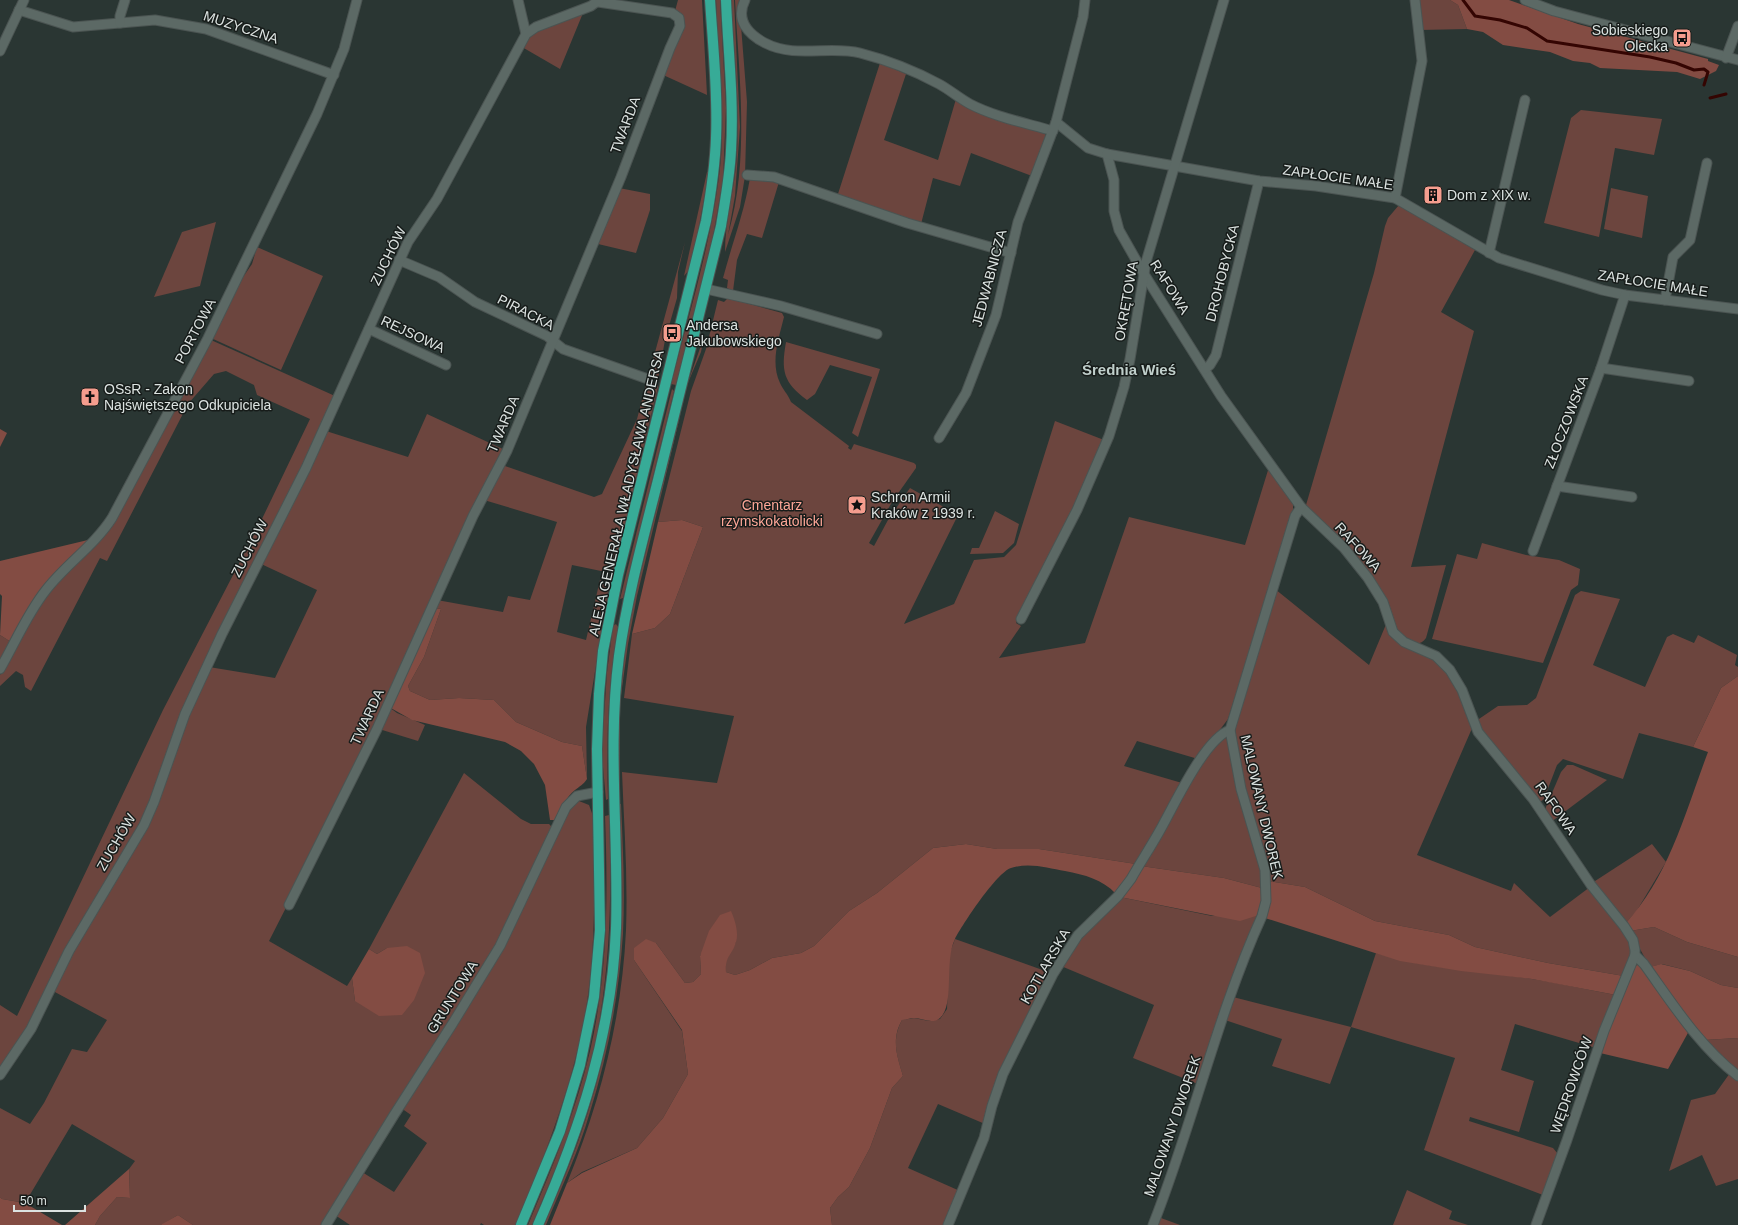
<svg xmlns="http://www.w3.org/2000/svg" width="1738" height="1225" font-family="Helvetica,sans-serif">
  <rect width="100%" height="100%" fill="#2a3633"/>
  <!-- green -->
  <g fill="#6c453e">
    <polygon points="678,0 702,0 707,95 661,74 680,33 675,11"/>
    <path d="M716,0H720L726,108L723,180L713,236L676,385L671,384C690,310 714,234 721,158C725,106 718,52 716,0Z"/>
    <path d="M731,0H734L740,127L735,196L728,235C750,160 739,77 735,0H739L747,102L745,176L740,207L725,252C725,219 735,188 737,155C740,104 734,51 731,0Z"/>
    <polygon points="1417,0 1450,0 1458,5 1467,29 1420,30"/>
    <path d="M583,13L560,69L522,47C535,25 560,21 583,13Z"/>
    <polygon points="880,63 906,74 884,140 938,160 956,99 1045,134 1046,137 1032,176 971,153 960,186 933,178 921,224 837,197"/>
    <polygon points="1581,110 1662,119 1654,155 1615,148 1599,237 1544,223 1571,118"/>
    <polygon points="707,172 709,172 698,231 689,270 684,276"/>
    <path d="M750,178L770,179L779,182L762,238L747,234L737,260L733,291L727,288L728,280L723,278C732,244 744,213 750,178Z"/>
    <polygon points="619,188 650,194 650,210 636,253 598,244"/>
    <polygon points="1611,188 1648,196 1642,238 1604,229"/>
    <path d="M1399,205H1402L1475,250L1441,312L1474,331L1411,567L1446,565L1426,638C1418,650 1404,640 1397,631C1391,625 1392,613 1387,606C1362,571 1333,539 1306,505L1374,273L1385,226L1388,218Z"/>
    <polygon points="216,222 200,286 154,297 182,232"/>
    <polygon points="685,242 678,272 677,298 665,340 658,379 648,378"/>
    <polygon points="257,247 323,276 281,370 211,338 241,280 252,264"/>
    <path d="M728,298L782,313L784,317C779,338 770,362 780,383C783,390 788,394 791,402L849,446L848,448L851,450L854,444L914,463L916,465V468L892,502L869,543L874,546L888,520L910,488L958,515L904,624L954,604L974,560L1004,557L1016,545L1055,421L1104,440L1070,517L1016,623L1021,626L999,658L1085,643L1129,517L1245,545L1269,467L1293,502V513L1228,719L1198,759L1137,741L1124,766L1182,783L1136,864L1039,849H997L966,844L933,848L877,893L849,911L814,946L801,953L772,958L750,970L735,975L726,972L725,962L736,942L700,955L701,974L693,982L685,983L656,943L634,960L682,1031L688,1074L663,1118L637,1148L582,1172L567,1183C600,1103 622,1018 626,930C628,878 624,825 622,772L717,783L734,716L624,698L632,634L655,628L670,614L703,527L682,520L658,522L691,391L706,349L718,300L724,302Z"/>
    <polygon points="704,337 701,352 687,385"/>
    <polygon points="211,340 335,396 332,399 323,420 324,424 256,560 152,801 38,1012 0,1071 0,1005 17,1016 163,710 261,521 310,419 257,395 254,385 226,371 214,374 188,404 107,561 100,558 31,691 25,687 23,675 16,671 0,686 0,675 38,607 62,576 95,545"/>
    <path d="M786,342L880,369L858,437L852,433L872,377L830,365L815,394L807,400C783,382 781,371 786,342Z"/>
    <polygon points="647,381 657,384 658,387 614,569 601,571 572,565 557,632 586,640 600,580 603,581 607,577 610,579 586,727 587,779 582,746 562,742 516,722 494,700 459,698 430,700 410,691 408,686 424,657 441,609 433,608 437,600 503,612 508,596 530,600 557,522 484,500 502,465 594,497 602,494 637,419"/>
    <polygon points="672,389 674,391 623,598 620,599"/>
    <polygon points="685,395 637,596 628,644 619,710 626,643 635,595"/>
    <polygon points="427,414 505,450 321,839 269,941 347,986 352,978 355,1001 387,948 377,954 369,949 464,773 521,819 531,824 549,824 552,827 497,946 324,1225 193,1225 178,1215 161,1225 95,1225 100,1216 117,1197 130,1198 129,1169 135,1161 72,1124 25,1203 2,1199 0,1197 0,1108 30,1124 44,1103 72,1049 87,1052 107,1020 53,991 71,953 147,826 179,739 209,667 275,678 317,590 259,563 326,431 408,457"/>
    <polygon points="995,511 1019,524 1014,543 1003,553 970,554 972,548 979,548"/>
    <polygon points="1482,543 1526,555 1559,560 1580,569 1578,585 1571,590 1543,663 1432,639 1457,554 1477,559"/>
    <path d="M1275,589L1369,665L1387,622C1395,643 1419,645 1435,659C1455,678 1463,701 1473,726L1417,855L1511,891L1514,883L1550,917L1590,887L1628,938L1633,952L1624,976L1548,963L1475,947L1449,935L1375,921L1305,887L1269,881C1255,830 1235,777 1235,724Z"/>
    <polygon points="1581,591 1620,599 1593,665 1645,687 1667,637 1673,634 1694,643 1698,635 1737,655 1735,665 1738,667 1738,676 1721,688 1693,747 1639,733 1623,779 1563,759 1557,765 1544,799 1540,802 1488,742 1476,721 1498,706 1527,705 1536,698 1575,595"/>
    <path d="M616,624L618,627C608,684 606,741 608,799L606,800L603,767V731L607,672L613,626Z"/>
    <polygon points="0,635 11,642 0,662"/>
    <polygon points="389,707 397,713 425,725 418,741 379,729"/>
    <polygon points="619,717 620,717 619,799"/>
    <path d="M1225,738L1228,739L1261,869L1262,888L1224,878L1141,866C1154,843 1205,746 1225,738Z"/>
    <polygon points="1567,765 1573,765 1607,780 1551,822 1545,812 1546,807 1561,772"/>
    <path d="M579,801L589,805L593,816C594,871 596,925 590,979C581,1065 549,1146 516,1225H484L481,1223L480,1225H350L335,1215L362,1172L394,1192L427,1143L404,1126L411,1115L401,1108L465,1009L566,814L575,802Z"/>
    <path d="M620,804H621C623,847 625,891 623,934C619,994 608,1055 590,1112C579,1151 561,1188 546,1225H544C560,1188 576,1151 588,1112C606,1055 618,994 621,934C624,891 621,847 620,804Z"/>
    <path d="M609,815C613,919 609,1016 576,1115C563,1152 547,1189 532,1225H528C552,1168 576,1111 590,1051C608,973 608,895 605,816Z"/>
    <polygon points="1652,844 1666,862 1636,912 1625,924 1592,883"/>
    <polygon points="1120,897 1212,916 1259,915 1198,1084 1133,1058 1154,1005 1061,966 1072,946"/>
    <polygon points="1654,927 1687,942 1738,957 1738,988 1721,985 1690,971 1662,964 1650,967 1630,931"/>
    <path d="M955,939L1051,973L985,1124L938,1104L908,1168L960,1191L945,1225H832L830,1208L838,1197L849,1187L870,1148L892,1088L903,1076C897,1056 891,1040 902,1020L914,1018L929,1021L940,1019L947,1009L949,955Z"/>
    <path d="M1376,953C1427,969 1480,971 1532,979C1560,983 1588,990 1616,995L1596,1048L1515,1024L1501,1070L1534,1081L1519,1132L1470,1117L1469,1121L1553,1148L1558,1154L1543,1195L1424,1150L1455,1058L1351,1027L1330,1084L1272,1066L1282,1039L1225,1020L1233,997L1351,1027Z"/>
    <polygon points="1738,1038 1738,1073 1704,1040"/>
    <polygon points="1730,1073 1738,1078 1738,1179 1716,1186 1702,1155 1669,1171 1691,1100 1715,1094"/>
    <polygon points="1407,1190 1452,1211 1449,1219 1468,1225 1393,1225"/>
    <polygon points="1161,1218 1180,1225 1158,1225"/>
  </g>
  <!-- forest -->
  <g fill="#834c43">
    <polygon points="1450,0 1509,0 1578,24 1708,59 1708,61 1719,65 1716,71 1700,79 1677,72 1600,68 1590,63 1573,61 1550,52 1503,45 1483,32 1467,29 1458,5"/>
    <polygon points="0,429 7,433 0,447"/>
    <polygon points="682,520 703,527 670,614 655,628 632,634 658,522"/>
    <polygon points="92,539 72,558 11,642 0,635 2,596 0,594 0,561"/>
    <path d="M433,608L441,609L424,657L408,686L410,691L430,700L459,698L494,700L516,722L562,742L582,746L587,779C583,785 580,786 575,790C566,797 561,809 557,820H550L545,785L534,764L521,751L505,742L412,720L389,707Z"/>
    <path d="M1738,676V957L1687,942L1654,927L1630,931L1625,924C1669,877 1686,810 1708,752L1693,747L1721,688Z"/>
    <path d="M966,844L997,849H1039L1136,864L1116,894C1102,879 1085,875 1065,871C1048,868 1029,862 1011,868C997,872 962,925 955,939C944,960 955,1005 940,1018C932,1025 923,1018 914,1018C910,1018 906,1020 902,1020C891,1039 897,1056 903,1076L892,1088L870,1148L849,1187L838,1197L830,1208L832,1225H550L567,1183L582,1173L637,1148L663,1118L688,1074L682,1030L634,960V948L646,939L656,943L685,983L693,982L701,974L700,956L709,931L720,915L731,911C735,920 739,933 736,942C732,956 725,955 726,972L735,975L750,970L772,958L801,953L814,946L849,911L877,893L933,848Z"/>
    <polygon points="1141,866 1224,878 1262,888 1263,900 1259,915 1240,921 1120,897"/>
    <polygon points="1269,881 1305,887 1375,921 1449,935 1475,947 1548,963 1624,976 1616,995 1532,979 1461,971 1400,961 1265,918"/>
    <polygon points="407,946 420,953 425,973 414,1000 402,1015 379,1016 355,1001 352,978 369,949 377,954 387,948"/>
    <polygon points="1661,964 1690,971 1721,985 1738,988 1738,1038 1704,1040 1650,967"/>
    <polygon points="1637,965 1642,966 1689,1031 1668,1069 1600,1053 1631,969"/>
    <polygon points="129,1169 130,1198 117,1197 100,1216 95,1225 65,1225"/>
    <polygon points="0,1197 2,1199 25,1203 62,1225 0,1225"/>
    <polygon points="178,1215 193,1225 161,1225 162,1224"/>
  </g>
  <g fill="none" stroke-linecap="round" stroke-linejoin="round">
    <!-- stream -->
    <g stroke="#340502" stroke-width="3">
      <polyline points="1463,0 1475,16 1500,20 1527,28 1547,41 1650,57 1676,63 1694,70 1704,69 1708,72 1704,85"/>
      <polyline points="1710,98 1726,94"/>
    </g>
    <defs>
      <g id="minor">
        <polyline points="518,0 526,34"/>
        <path d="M745,0C735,20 748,34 765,43C796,59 829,45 860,53C887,60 915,71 939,84C950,90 959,98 970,104C995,117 1026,123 1053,131"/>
        <polyline points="1525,0 1554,11 1738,60"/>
        <polyline points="19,10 73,27 155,20 206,29 334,75"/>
        <polyline points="120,23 120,16 125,0"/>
        <polyline points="0,51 24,0"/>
        <polyline points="1726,58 1738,26"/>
        <path d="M1056,122L1088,148L1107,154L1114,180V211L1119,230L1144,274L1221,396L1301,507L1344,548L1368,578L1383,602L1393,632L1404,642L1436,656L1450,670L1462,690L1478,732L1533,799L1591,885L1624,926L1633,940L1635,950V955L1644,964C1672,1003 1699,1046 1738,1076"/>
        <polyline points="1107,154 1259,181 1316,186 1395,198 1499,258 1602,290 1625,295 1738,309"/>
        <polyline points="747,175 774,177 907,223 1011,253"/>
        <polyline points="1395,198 1422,61 1415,0"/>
        <polyline points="1489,253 1525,100"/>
        <polyline points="399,260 439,277 475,302 547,336 563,349 645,378"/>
        <polyline points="706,289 781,306 877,334"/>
        <polyline points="1665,300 1673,257 1690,240 1707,163"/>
        <polyline points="369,329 446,365"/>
        <polyline points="1601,368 1689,381"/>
        <polyline points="1205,369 1210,365 1216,355 1259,181"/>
        <polyline points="939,438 966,393 996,315 1018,222 1056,122 1083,17 1085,0"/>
        <polyline points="1557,486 1632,497"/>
        <polyline points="1533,551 1601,368 1625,295"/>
        <polyline points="1021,619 1077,510 1109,436 1124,387 1130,359 1146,262 1224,0"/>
        <path d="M0,669C15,643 27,614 46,590C66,564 94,546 112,518L208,338L317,114L344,49L357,0"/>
        <polyline points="289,905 377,729 473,516 507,451 621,177 670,48 680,26 679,18 672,13 598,2"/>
        <polyline points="0,1075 31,1029 69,951 144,825 154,802 185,714 222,634 306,468 408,242 437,199 526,34 536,27 591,6 599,0"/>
        <polyline points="326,1225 394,1115 453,1023 500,946 566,807 577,796 598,792"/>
        <path d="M948,1225L984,1138L992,1106L1003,1074L1053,974L1078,935L1118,896L1131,879C1140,863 1150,848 1159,832C1173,808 1204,739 1230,730"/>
        <path d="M1153,1225C1193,1124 1217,1015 1262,916L1266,901L1265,870L1241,789L1230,730L1295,516L1301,507"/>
        <polyline points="1536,1225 1567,1140 1604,1031 1635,955"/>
      </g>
      <g id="major">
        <path d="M521,1225L560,1131L580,1065L594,997L600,930L597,749L599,694L603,651L618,575L706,221C711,193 715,166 716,138C718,93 713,46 710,0"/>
        <path d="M538,1225C580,1129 612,1034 616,928C619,836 607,748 619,656C627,597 643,539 658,480C679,396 700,311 721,226C725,201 730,175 731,150C734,100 728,50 726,0"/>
      </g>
    </defs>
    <!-- minor casing -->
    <use href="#minor" stroke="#4b5452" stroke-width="11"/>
    <!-- major casing -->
    <use href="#major" stroke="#4b5452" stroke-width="12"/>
    <!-- minor -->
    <use href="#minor" stroke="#5c6965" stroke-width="9"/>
    <!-- major -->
    <use href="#major" stroke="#37ab97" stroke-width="10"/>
  </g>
  <!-- icons -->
  <defs>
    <symbol id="bus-square" viewBox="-11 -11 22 22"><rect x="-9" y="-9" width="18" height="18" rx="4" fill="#f59d8e" stroke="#171c1a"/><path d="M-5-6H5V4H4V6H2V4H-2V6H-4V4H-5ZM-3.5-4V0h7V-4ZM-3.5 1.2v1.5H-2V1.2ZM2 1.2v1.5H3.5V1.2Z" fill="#111"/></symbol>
    <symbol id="building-square" viewBox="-11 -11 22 22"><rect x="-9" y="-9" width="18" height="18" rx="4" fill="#f59d8e" stroke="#171c1a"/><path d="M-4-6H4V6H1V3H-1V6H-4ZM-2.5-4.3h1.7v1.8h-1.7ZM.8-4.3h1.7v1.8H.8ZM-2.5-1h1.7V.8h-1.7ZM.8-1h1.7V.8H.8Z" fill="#111"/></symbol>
    <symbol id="church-square" viewBox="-11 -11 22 22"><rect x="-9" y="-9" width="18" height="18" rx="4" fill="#f59d8e" stroke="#171c1a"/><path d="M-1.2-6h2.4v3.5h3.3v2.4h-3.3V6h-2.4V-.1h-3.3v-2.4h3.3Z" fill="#111"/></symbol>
    <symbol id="sight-square" viewBox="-11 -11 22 22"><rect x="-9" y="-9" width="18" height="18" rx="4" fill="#f59d8e" stroke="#171c1a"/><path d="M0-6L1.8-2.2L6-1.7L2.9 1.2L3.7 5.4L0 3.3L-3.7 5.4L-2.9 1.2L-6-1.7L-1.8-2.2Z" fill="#111"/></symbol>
  </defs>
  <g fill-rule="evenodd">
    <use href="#bus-square" x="1671" y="27" width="22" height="22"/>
    <use href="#building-square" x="1422" y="184" width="22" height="22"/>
    <use href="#bus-square" x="661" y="322" width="22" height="22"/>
    <use href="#church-square" x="79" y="386" width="22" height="22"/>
    <use href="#sight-square" x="846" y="494" width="22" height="22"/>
  </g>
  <g text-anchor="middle" stroke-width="3" stroke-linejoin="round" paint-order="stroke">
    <!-- street labels -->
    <g font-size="14" fill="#dce3e1" stroke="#171c1a">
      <text transform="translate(241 27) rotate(18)" y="5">MUZYCZNA</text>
      <text transform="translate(625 125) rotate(-69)" y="5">TWARDA</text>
      <text transform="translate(1338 177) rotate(8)" y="5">ZAPŁOCIE MAŁE</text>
      <text transform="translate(388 256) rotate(-64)" y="5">ZUCHÓW</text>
      <text transform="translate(1222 273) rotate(-76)" y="5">DROHOBYCKA</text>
      <text transform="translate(989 278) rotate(-75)" y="5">JEDWABNICZA</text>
      <text transform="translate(1653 283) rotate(9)" y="5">ZAPŁOCIE MAŁE</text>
      <text transform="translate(1170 287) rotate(58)" y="5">RAFOWA</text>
      <text transform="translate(1126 301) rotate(-80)" y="5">OKRĘTOWA</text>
      <text transform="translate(526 312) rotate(27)" y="5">PIRACKA</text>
      <text transform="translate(195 331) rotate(-62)" y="5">PORTOWA</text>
      <text transform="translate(413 334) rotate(25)" y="5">REJSOWA</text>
      <text transform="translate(1566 422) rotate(-69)" y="5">ZŁOCZOWSKA</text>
      <text transform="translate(503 424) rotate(-67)" y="5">TWARDA</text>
      <text transform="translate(626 493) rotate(-77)" y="5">ALEJA GENERAŁA WŁADYSŁAWA ANDERSA</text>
      <text transform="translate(1358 547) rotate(48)" y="5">RAFOWA</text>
      <text transform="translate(249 548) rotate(-63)" y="5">ZUCHÓW</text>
      <text transform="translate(367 717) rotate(-65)" y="5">TWARDA</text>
      <text transform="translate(1262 807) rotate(77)" y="5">MALOWANY DWOREK</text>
      <text transform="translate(1556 808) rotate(55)" y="5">RAFOWA</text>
      <text transform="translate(116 842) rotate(-60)" y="5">ZUCHÓW</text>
      <text transform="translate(1045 966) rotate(-60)" y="5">KOTLARSKA</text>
      <text transform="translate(452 997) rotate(-58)" y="5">GRUNTOWA</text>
      <text transform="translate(1571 1085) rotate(-71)" y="5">WĘDROWCÓW</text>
      <text transform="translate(1172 1126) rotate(-71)" y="5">MALOWANY DWOREK</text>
    </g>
    <!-- poi labels -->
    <g font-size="14" fill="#dce3e1" stroke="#171c1a" text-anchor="start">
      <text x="1668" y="35" text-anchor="end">Sobieskiego<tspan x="1668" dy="16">Olecka</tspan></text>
      <text x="1447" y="200">Dom z XIX w.</text>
      <text x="686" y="330">Andersa<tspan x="686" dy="16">Jakubowskiego</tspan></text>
      <text x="104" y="394">OSsR - Zakon<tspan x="104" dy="16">Najświętszego Odkupiciela</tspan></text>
      <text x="871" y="502">Schron Armii<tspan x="871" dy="16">Kraków z 1939 r.</tspan></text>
    </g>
    <!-- park labels -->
    <g font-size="14" fill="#fea798" stroke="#171c1a">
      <text x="772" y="510">Cmentarz<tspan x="772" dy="16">rzymskokatolicki</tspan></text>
    </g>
    <!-- neighbourhood labels -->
    <g font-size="15" font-weight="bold" fill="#c0cfcb" stroke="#171c1a">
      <text x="1129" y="375">Średnia Wieś</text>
    </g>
  </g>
  <!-- scale -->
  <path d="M14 1205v6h71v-6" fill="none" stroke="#dce3e1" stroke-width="2"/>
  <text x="20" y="1205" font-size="12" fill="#dce3e1" stroke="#171c1a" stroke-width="3" paint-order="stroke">50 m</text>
</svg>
